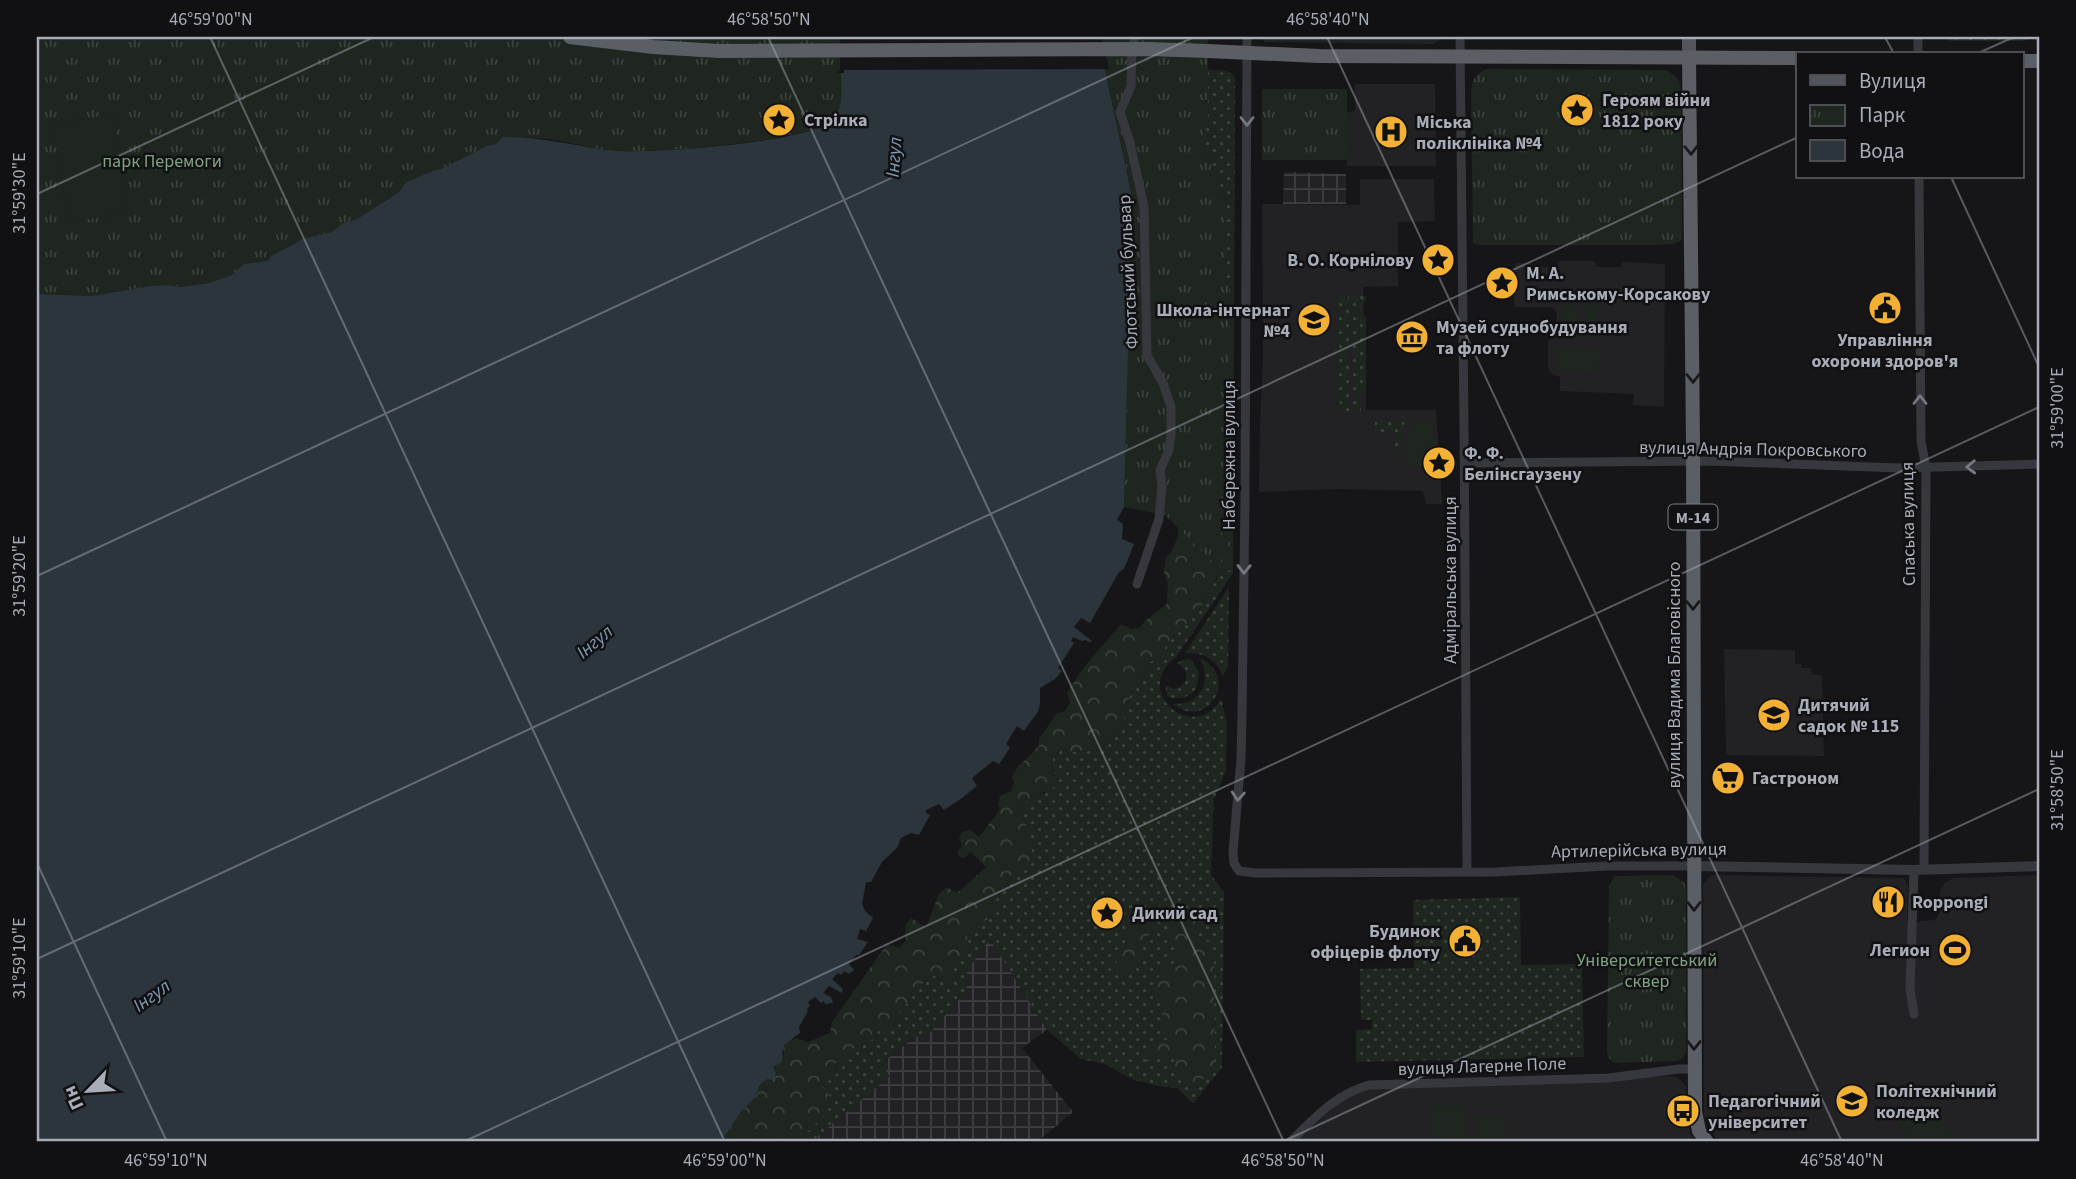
<svg xmlns="http://www.w3.org/2000/svg" width="2076" height="1179" font-family="'Source Sans 3',sans-serif">
  <defs>
    <pattern id="industrial-grid" width="8" height="8" patternUnits="userSpaceOnUse" patternTransform="scale(1.75)"><rect width="8" height="8" fill="#222225"/><path d="M0 4h8M4 0v8" fill="none" stroke="#3f3f43"/></pattern>
    <pattern id="grass-dots" width="8" height="8" patternUnits="userSpaceOnUse" patternTransform="scale(1.75)"><rect width="8" height="8" fill="#1e261f"/><path d="M2 2h.1M6 6h.1" fill="none" stroke="#3c433d" stroke-width="1.8" stroke-linecap="round"/></pattern>
    <pattern id="forest-crowns" width="20" height="18" patternUnits="userSpaceOnUse" patternTransform="scale(1.75)"><rect width="20" height="18" fill="#1e261f"/><path d="M2 6a3 3 0 1 1 6 0M12 15a3 3 0 1 1 6 0" fill="none" stroke="#3c433d"/></pattern>
    <pattern id="park-tufts" width="24" height="20" patternUnits="userSpaceOnUse" patternTransform="scale(1.75)"><rect width="24" height="20" fill="#1e261f"/><path d="M3 7l-1-3M5 7V3M7 7l1-3M15 17l-1-3M17 17v-4M19 17l1-3" fill="none" stroke="#3c433d"/></pattern>
  </defs>
  <rect width="100%" height="100%" fill="#161618"/>
  <!-- built -->
  <g fill="#222225">
    <polygon points="1259,37 1445,37 1433,44 1265,42"/>
    <polygon points="1355,84 1435,84 1436,166 1347,166 1347,113 1355,110"/>
    <polygon points="1360,179 1434,179 1435,221 1398,222 1398,286 1363,287 1366,410 1436,410 1442,504 1426,504 1423,491 1340,489 1259,492 1260,428 1263,354 1262,204 1360,205"/>
    <polygon points="1558,261 1595,261 1596,267 1621,267 1622,262 1665,264 1664,407 1633,405 1634,394 1560,391 1560,377 1553,375 1548,368 1548,344 1549,340 1554,339 1557,313 1552,307 1514,307 1515,263 1531,263 1531,267 1558,267"/>
    <polygon points="1724,649 1795,650 1795,664 1801,664 1801,668 1811,668 1812,675 1822,675 1824,756 1726,755"/>
    <polygon points="1713,875 1904,878 1908,886 1907,923 1917,924 1920,921 1935,920 1939,914 1940,891 1944,884 1953,878 2039,875 2039,1133 2036,1142 1719,1142 1709,1129 1704,1116 1703,893 1703,885 1709,877"/>
    <polygon points="1670,1076 1677,1077 1686,1086 1686,1117 1691,1135 1696,1142 1296,1142 1340,1102 1352,1094 1369,1089"/>
  </g>
  <!-- industrial -->
  <g fill="url(#industrial-grid)">
    <polygon points="1284,172 1346,174 1346,204 1283,204"/>
    <polygon points="990,939 1047,1030 1022,1048 1073,1112 1037,1142 811,1142 889,1076 881,1064 954,1005 966,992 967,970"/>
  </g>
  <!-- grass -->
  <g fill="url(#grass-dots)">
    <polygon points="1940,37 2028,37 2025,41 1951,41"/>
    <path d="M1208,69C1218,72 1230,67 1235,78L1233,573L1177,656C1129,691 1195,746 1221,698L1227,724L1226,771L1214,799L1211,875L1224,892L1222,1067L1193,1104L1177,1088L1158,1086L1131,1079L1105,1064L1081,1059L1047,1030L990,939L967,970L966,992L929,1034L912,1038L881,1064L890,1076L811,1142H801L805,1134L825,1115L820,1084L821,1078L833,1077L837,1072L835,1064L845,1051L863,1045L877,1030L894,1025C900,1006 919,990 930,973L949,970L951,962L955,960L941,947L1008,882L1028,826L1021,814C1026,799 1029,795 1045,793L1055,775C1048,760 1053,759 1063,748L1070,752L1099,750L1122,726L1130,696L1140,684L1149,662L1159,659L1166,646L1201,607L1221,570L1225,409L1229,390L1230,370V294L1226,277V201L1204,144L1202,121H1208Z"/>
    <polygon points="1345,296 1345,302 1348,302 1348,296 1351,296 1350,351 1347,351 1346,355 1350,359 1350,412 1340,413 1337,305 1340,298"/>
    <polygon points="1353,296 1367,296 1359,314 1366,317 1366,390 1360,394 1361,412 1353,412"/>
    <path d="M1375,421H1406C1397,433 1404,444 1397,455H1395V433L1375,432Z"/>
    <path d="M1229,587L1228,666L1223,676C1216,659 1203,652 1185,653Z"/>
    <path d="M1190,658L1199,672L1197,687C1190,698 1180,700 1168,697L1165,685L1174,689C1190,685 1191,669 1176,663Z"/>
    <path d="M1199,658C1241,676 1208,732 1173,704C1199,706 1214,681 1199,658Z"/>
    <polygon points="1520,897 1521,965 1582,964 1584,1057 1356,1062 1356,1030 1372,1029 1372,1020 1361,1020 1360,969 1414,968 1413,900"/>
  </g>
  <!-- forest -->
  <g fill="url(#forest-crowns)">
    <path d="M1193,78L1224,399L1223,474L1228,514L1231,569L1225,573L1220,571L1201,607L1166,646L1159,659L1149,662L1140,684L1130,696L1122,726L1099,750L1070,752L1063,748C1045,764 1052,765 1057,786C1037,798 1030,789 1021,814C1029,828 1040,855 1023,868C1020,871 1016,872 1012,873L1008,882L998,893L987,920L978,923L967,935L968,949C957,960 947,961 951,978L945,981L937,978L930,973C919,991 900,1006 894,1025L886,1030H878L877,1037C862,1046 845,1049 835,1064L837,1073L832,1078H821L820,1084L832,1099L826,1105L825,1115L805,1134L801,1142H720V1140C730,1131 731,1126 738,1116C745,1105 758,1100 759,1087C769,1078 774,1066 784,1055L783,1045L796,1038L808,1042L830,1033L832,1022L887,944L899,948L906,940L905,925L911,918L926,927L939,894L947,887L957,893L986,867L971,852L964,858L958,856V851L962,846L959,838L962,832L971,830L979,837L1000,810L998,805L1000,796L1011,791L1014,782L1012,777L1017,768L1039,746V739L1057,713L1064,712L1070,702L1067,693L1084,667L1121,624L1131,629L1139,628L1145,621L1167,604L1168,584L1164,572L1166,557L1172,551L1178,536Z"/>
    <path d="M1157,903L1163,911L1162,923L1144,939C1142,959 1141,970 1120,976L1115,964C1125,953 1128,946 1129,931C1146,922 1145,916 1157,903Z"/>
    <path d="M1185,913H1192L1196,921L1195,934L1202,941L1210,942L1214,952L1215,1061L1208,1074L1196,1085L1188,1086L1175,1072L1174,1059L1166,1055L1153,1061H1145L1144,1050L1157,1040H1169C1163,1029 1156,1021 1165,1010L1155,985L1161,971L1177,961L1179,951L1170,934Z"/>
  </g>
  <!-- park -->
  <g fill="url(#park-tufts)">
    <path d="M37,37H844V73H841C841,89 844,107 833,119C813,142 653,153 619,151C581,148 541,131 503,140C496,142 501,142 494,145C476,151 458,161 441,169L435,170L406,182L399,192L357,219L343,223L332,232L297,242L271,256L268,261L247,264L240,267L238,272L232,275L209,283L180,287L169,285L150,286L92,296L37,294Z"/>
    <polygon points="1098,37 1208,37 1208,122 1203,122 1204,144 1226,201 1226,277 1230,294 1230,370 1229,390 1225,409 1221,570 1165,515 1124,507 1132,197"/>
    <path d="M1486,69L1665,70C1678,75 1681,82 1681,94L1682,240L1673,244L1655,245H1481L1473,243L1471,94C1472,81 1474,75 1486,69Z"/>
    <rect x="1262" y="89" width="85" height="71"/>
    <polygon points="1673,875 1684,882 1686,890 1686,1052 1682,1059 1677,1061 1614,1063 1608,1057 1607,1050 1609,887 1614,876"/>
  </g>
  <!-- garden -->
  <g fill="#1e261f">
    <polygon points="114,114 128,213 68,222 53,124"/>
    <polygon points="1585,304 1598,305 1598,331 1585,331"/>
    <polygon points="1563,305 1578,305 1579,334 1563,334"/>
    <polygon points="1558,348 1601,351 1599,373 1557,370"/>
    <polygon points="1415,422 1434,422 1435,465 1406,466 1407,433"/>
    <polygon points="1929,1101 1957,1141 1955,1142 1913,1142 1898,1122"/>
    <polygon points="1465,1105 1465,1142 1431,1142 1431,1106"/>
    <polygon points="1505,1116 1506,1142 1478,1142 1477,1117"/>
  </g>
  <!-- water -->
  <path fill="#2c353c" d="M844,37H1098L1132,197L1124,507L1117,520L1123,524L1122,539L1134,544L1124,569L1119,572L1090,623L1081,618L1074,627L1092,641L1090,642L1085,640L1082,641L1073,637L1071,641L1074,643L1058,668L1062,671L1055,679L1040,688C1041,716 1038,710 1024,731L1017,726L1006,744L1010,748L999,764L993,761L972,778L977,786L962,798L944,810L939,804L926,810V813L930,815L919,835L911,833L901,838L897,848L882,862L871,882H866L862,904L865,911L873,918L866,931L860,929L857,939L868,942L859,955H856L849,964L854,970L849,974L844,971L841,975L838,973L832,979L843,989L842,993L829,986L823,993L831,997L833,1003L825,1004L824,1001L821,1003L815,997L808,1002L810,1006L807,1009L808,1011L799,1027L800,1033L783,1046L782,1062L773,1067L776,1074L773,1080L767,1079L759,1086C758,1100 745,1105 738,1116C731,1126 731,1130 720,1140V1142H37V294L92,296L150,286L169,285L180,287L209,283L232,275L244,264L268,261L271,256L303,239L332,232L343,223L357,219L399,192L406,182L435,170L441,169L487,146L496,144L503,137C543,136 581,148 620,151C654,153 813,143 833,119C844,107 841,88 841,73L844,72Z"/>
  <!-- pier -->
  <polygon fill="#161618" points="840,37 1102,37 1109,69 844,70 844,73 837,73 840,70"/>
  <g fill="none" stroke-linecap="round" stroke-linejoin="round">
    <!-- minor -->
    <g stroke="#37383d" stroke-width="9">
      <polyline points="1135,37 1132,50 1131,86 1120,112 1130,143 1144,207 1147,355 1163,383 1171,407 1171,434 1169,450 1160,470 1162,486 1159,519 1137,584"/>
      <polyline points="1247,37 1245,500 1242,714 1241,759 1233,852 1234,863 1239,871 1255,873 1495,872 1607,866 1694,866"/>
      <path d="M1460,37C1464,315 1465,594 1467,872"/>
      <polyline points="1918,54 1918,37"/>
      <polyline points="1919,177 1921,441 1926,468 1924,870"/>
      <polyline points="1465,463 1709,461 1899,468 2039,464"/>
      <polyline points="1914,870 1910,989 1914,1014"/>
      <path d="M1290,1142C1315,1118 1334,1095 1369,1085L1609,1078L1679,1069H1694"/>
    </g>
    <!-- tertiary -->
    <polyline stroke="#37383d" stroke-width="10" points="1694,866 1914,870 2039,866"/>
    <!-- primary -->
    <polyline stroke="#53555c" stroke-width="14" points="1689,57 1689,37"/>
    <!-- trunk -->
    <g stroke="#5b5e65" stroke-width="14">
      <polyline points="570,37 653,47 719,51 936,50"/>
      <polyline points="1208,51 1319,56 1798,58"/>
      <polyline points="1689,57 1693,443 1695,1111 1699,1131 1707,1142"/>
      <polyline points="2022,61 2039,61"/>
    </g>
    <!-- trunk-bridge -->
    <polyline stroke="#5b5e65" stroke-width="14" points="936,50 1148,49 1208,51"/>
  </g>
  <!-- one-way arrows -->
  <defs><path id="oneway-chevron" d="M-2-3.5L2.5 0L-2 3.5" fill="none" stroke-width="1.6" stroke-linecap="round" stroke-linejoin="round" transform="scale(1.75)"/></defs>
  <g stroke="#757881">
    <use href="#oneway-chevron" transform="translate(1247 121) rotate(90)"/>
    <use href="#oneway-chevron" transform="translate(1920 400) rotate(-90)"/>
    <use href="#oneway-chevron" transform="translate(1971 467) rotate(178)"/>
    <use href="#oneway-chevron" transform="translate(1244 569) rotate(91)"/>
    <use href="#oneway-chevron" transform="translate(1238 796) rotate(95)"/>
  </g>
  <g stroke="#18191b">
    <use href="#oneway-chevron" transform="translate(1691 150) rotate(89)"/>
    <use href="#oneway-chevron" transform="translate(1693 378) rotate(90)"/>
    <use href="#oneway-chevron" transform="translate(1693 605) rotate(90)"/>
    <use href="#oneway-chevron" transform="translate(1694 906) rotate(90)"/>
    <use href="#oneway-chevron" transform="translate(1694 1045) rotate(90)"/>
  </g>
  <!-- ticks -->
  <path fill="none" stroke="#a8adb8" stroke-width="2" stroke-opacity="0.45" d="M210,37L725,1142M768,37L1284,1142M1327,37L1842,1142M1885,37L1894,54M1976,54L2014,37M1951,177L2039,367M37,194L374,37M37,576L1194,37M37,863L167,1142M37,959L1798,137M463,1142L2039,407M1282,1142L2039,789"/>
  <!-- icons -->
  <defs>
    <symbol id="sight-disc" viewBox="-11 -11 22 22"><circle r="9.5" fill="#f2b134" stroke="#111113"/><path d="M0-6L1.8-2.2L6-1.7L2.9 1.2L3.7 5.4L0 3.3L-3.7 5.4L-2.9 1.2L-6-1.7L-1.8-2.2Z" fill="#111"/></symbol>
    <symbol id="hospital-disc" viewBox="-11 -11 22 22"><circle r="9.5" fill="#f2b134" stroke="#111113"/><path d="M-5-5h3v3.5h4V-5h3V5h-3V1.5h-4V5h-3Z" fill="#111"/></symbol>
    <symbol id="civic-disc" viewBox="-11 -11 22 22"><circle r="9.5" fill="#f2b134" stroke="#111113"/><path d="M-.6-6.5H3V-4.5H.6V-3L4-1V1h2V6H-6V1h2V-1L-.6-3ZM-1.2 2.5V6h2.4V2.5Z" fill="#111"/></symbol>
    <symbol id="school-disc" viewBox="-11 -11 22 22"><circle r="9.5" fill="#f2b134" stroke="#111113"/><path d="M0-5L7-2L0 1L-7-2ZM-4 1L0 2.5L4 1V4Q0 6-4 4Z" fill="#111"/></symbol>
    <symbol id="museum-disc" viewBox="-11 -11 22 22"><circle r="9.5" fill="#f2b134" stroke="#111113"/><path d="M0-6L6-3V-2H-6V-3ZM-5-1h2V3h-2ZM-1-1h2V3h-2ZM3-1h2V3H3ZM-6 4H6V6H-6Z" fill="#111"/></symbol>
    <symbol id="supermarket-disc" viewBox="-11 -11 22 22"><circle r="9.5" fill="#f2b134" stroke="#111113"/><path d="M-6-5.5h2.5l.6 2H6L4.5 2H-2.5L-4.4-4H-6ZM-1.5 3.2a1.3 1.3 0 1 0 .1 0ZM3 3.2a1.3 1.3 0 1 0 .1 0Z" fill="#111"/></symbol>
    <symbol id="restaurant-disc" viewBox="-11 -11 22 22"><circle r="9.5" fill="#f2b134" stroke="#111113"/><path d="M-5-6h1v4h1v-4h1v4h1v-4h1v5L-1.5 .5V6h-2V.5L-5-1ZM5-6V6H3V1.5H1.5Q1.5-4 5-6Z" fill="#111"/></symbol>
    <symbol id="stadium-disc" viewBox="-11 -11 22 22"><circle r="9.5" fill="#f2b134" stroke="#111113"/><path d="M0-5a6.5 5 0 1 0 0 10a6.5 5 0 1 0 0-10ZM-3.5-1.8h7v3.6h-7Z" fill="#111"/></symbol>
    <symbol id="university-disc" viewBox="-11 -11 22 22"><circle r="9.5" fill="#f2b134" stroke="#111113"/><path d="M0-5L7-2L0 1L-7-2ZM-4 1L0 2.5L4 1V4Q0 6-4 4Z" fill="#111"/></symbol>
    <symbol id="bus-disc" viewBox="-11 -11 22 22"><circle r="9.5" fill="#f2b134" stroke="#111113"/><path d="M-5-6H5V4H4V6H2V4H-2V6H-4V4H-5ZM-3.5-4V0h7V-4ZM-3.5 1.2v1.5H-2V1.2ZM2 1.2v1.5H3.5V1.2Z" fill="#111"/></symbol>
  </defs>
  <g fill-rule="evenodd">
    <use href="#sight-disc" x="1558" y="91" width="38" height="38"/>
    <use href="#sight-disc" x="760" y="101" width="38" height="38"/>
    <use href="#hospital-disc" x="1372" y="113" width="38" height="38"/>
    <use href="#sight-disc" x="1419" y="241" width="38" height="38"/>
    <use href="#sight-disc" x="1483" y="264" width="38" height="38"/>
    <use href="#civic-disc" x="1866" y="289" width="38" height="38"/>
    <use href="#school-disc" x="1295" y="301" width="38" height="38"/>
    <use href="#museum-disc" x="1393" y="318" width="38" height="38"/>
    <use href="#sight-disc" x="1420" y="444" width="38" height="38"/>
    <use href="#school-disc" x="1755" y="696" width="38" height="38"/>
    <use href="#supermarket-disc" x="1709" y="759" width="38" height="38"/>
    <use href="#restaurant-disc" x="1869" y="883" width="38" height="38"/>
    <use href="#sight-disc" x="1088" y="894" width="38" height="38"/>
    <use href="#civic-disc" x="1446" y="922" width="38" height="38"/>
    <use href="#stadium-disc" x="1936" y="931" width="38" height="38"/>
    <use href="#university-disc" x="1833" y="1082" width="38" height="38"/>
    <use href="#bus-disc" x="1664" y="1092" width="38" height="38"/>
  </g>
  <g text-anchor="middle" stroke-width="5" stroke-linejoin="round" paint-order="stroke">
    <!-- shield labels -->
    <rect fill="#111113" stroke="#7b7e86" stroke-width="2" x="1668.5" y="504.5" width="49" height="25" rx="5"/>
    <g font-size="16" font-weight="bold" fill="#a8adb8">
      <text x="1693" y="523">М-14</text>
    </g>
    <!-- poi labels -->
    <g font-size="18" font-weight="bold" fill="#a8adb8" stroke="#111113" text-anchor="start">
      <text x="1602" y="106">Героям війни<tspan x="1602" dy="21">1812 року</tspan></text>
      <text x="804" y="126">Стрілка</text>
      <text x="1416" y="128">Міська<tspan x="1416" dy="21">поліклініка №4</tspan></text>
      <text x="1414" y="266" text-anchor="end">В. О. Корнілову</text>
      <text x="1526" y="279">М. А.<tspan x="1526" dy="21">Римському-Корсакову</tspan></text>
      <text x="1290" y="316" text-anchor="end">Школа-інтернат<tspan x="1290" dy="21">№4</tspan></text>
      <text x="1436" y="333">Музей суднобудування<tspan x="1436" dy="21">та флоту</tspan></text>
      <text x="1885" y="346" text-anchor="middle">Управління<tspan x="1885" dy="21">охорони здоров'я</tspan></text>
      <text x="1464" y="459">Ф. Ф.<tspan x="1464" dy="21">Белінсгаузену</tspan></text>
      <text x="1798" y="711">Дитячий<tspan x="1798" dy="21">садок № 115</tspan></text>
      <text x="1752" y="784">Гастроном</text>
      <text x="1912" y="908">Roppongi</text>
      <text x="1132" y="919">Дикий сад</text>
      <text x="1440" y="937" text-anchor="end">Будинок<tspan x="1440" dy="21">офіцерів флоту</tspan></text>
      <text x="1930" y="956" text-anchor="end">Легион</text>
      <text x="1876" y="1097">Політехнічний<tspan x="1876" dy="21">коледж</tspan></text>
      <text x="1708" y="1107">Педагогічний<tspan x="1708" dy="21">університет</tspan></text>
    </g>
    <!-- park labels -->
    <g font-size="18" fill="#7fa381" stroke="#111113">
      <text x="162" y="167">парк Перемоги</text>
      <text x="1647" y="966">Університетський<tspan x="1647" dy="21">сквер</tspan></text>
    </g>
    <!-- street labels -->
    <g font-size="18" fill="#a8adb8" stroke="#111113">
      <text transform="translate(1128 272) rotate(-93)" y="6">Флотський бульвар</text>
      <text transform="translate(1753 449) rotate(1)" y="6">вулиця Андрія Покровського</text>
      <text transform="translate(1229 455) rotate(-90)" y="6">Набережна вулиця</text>
      <text transform="translate(1908 524) rotate(-91)" y="6">Спаська вулиця</text>
      <text transform="translate(1450 580) rotate(-90)" y="6">Адміральська вулиця</text>
      <text transform="translate(1674 675) rotate(-90)" y="6">вулиця Вадима Благовісного</text>
      <text transform="translate(1639 850) rotate(-1)" y="6">Артилерійська вулиця</text>
      <text transform="translate(1482 1066) rotate(-2)" y="6">вулиця Лагерне Поле</text>
    </g>
    <!-- water labels -->
    <g font-size="19" font-style="italic" fill="#7f9bb3" stroke="#111113">
      <text transform="translate(893 157) rotate(-86)" y="7">Інгул</text>
      <text transform="translate(594 641) rotate(-40)" y="7">Інгул</text>
      <text transform="translate(151 995) rotate(-36)" y="7">Інгул</text>
    </g>
  </g>
  <!-- border -->
  <rect width="2076" height="1179" fill="none" stroke="#111113" stroke-width="77"/>
  <!-- legend -->
  <rect x="1796" y="52" width="228" height="126" fill="#111113" stroke="#4d4f55" stroke-width="2"/>
  <rect x="1810" y="75" width="35" height="10" fill="#53555c" stroke="#4d4f55" stroke-width="2"/>
  <text x="1859" y="88" font-size="21" fill="#a8adb8">Вулиця</text>
  <rect x="1810" y="105" width="35" height="21" fill="url(#park-tufts)" stroke="#4d4f55" stroke-width="2"/>
  <text x="1859" y="122" font-size="21" fill="#a8adb8">Парк</text>
  <rect x="1810" y="140" width="35" height="21" fill="#2c353c" stroke="#4d4f55" stroke-width="2"/>
  <text x="1859" y="158" font-size="21" fill="#a8adb8">Вода</text>
  <!-- north arrow -->
  <g transform="translate(88 1091) rotate(245)" stroke="#111113" stroke-width="5" paint-order="stroke">
  <path d="M0-5L12 26L0 18L-12 26Z" fill="#a8adb8"/>
  <text y="-10" font-size="19" font-weight="bold" text-anchor="middle" fill="#a8adb8">Пн</text>
  </g>
  <rect x="38" y="38" width="2000" height="1102" fill="none" stroke="#a8adb8" stroke-width="2.5"/>
  <g font-size="18" text-anchor="middle" fill="#a8adb8">
    <text x="211" y="25">46°59'00"N</text>
    <text x="769" y="25">46°58'50"N</text>
    <text x="1328" y="25">46°58'40"N</text>
    <text transform="translate(19 193) rotate(-90)" y="6">31°59'30"E</text>
    <text transform="translate(2057 408) rotate(-90)" y="6">31°59'00"E</text>
    <text transform="translate(19 576) rotate(-90)" y="6">31°59'20"E</text>
    <text transform="translate(2057 790) rotate(-90)" y="6">31°58'50"E</text>
    <text transform="translate(19 958) rotate(-90)" y="6">31°59'10"E</text>
    <text x="166" y="1166">46°59'10"N</text>
    <text x="725" y="1166">46°59'00"N</text>
    <text x="1283" y="1166">46°58'50"N</text>
    <text x="1842" y="1166">46°58'40"N</text>
  </g>
</svg>
